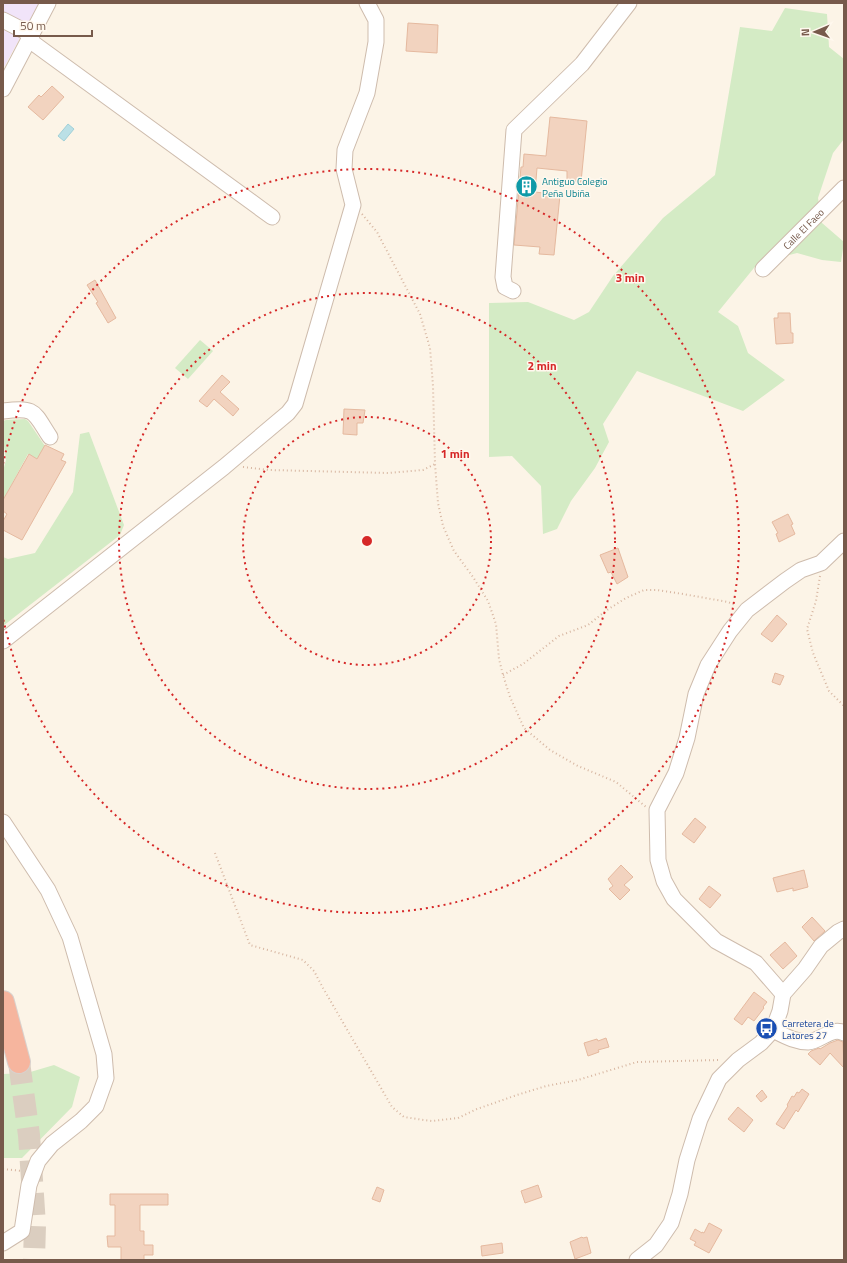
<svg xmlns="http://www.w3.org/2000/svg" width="847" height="1263" font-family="'Titillium Web',sans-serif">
  <rect width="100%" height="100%" fill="#fcf4e7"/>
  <!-- education -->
  <polygon fill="#f1e4f9" points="3,3 39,3 3,69"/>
  <!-- green -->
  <g fill="#d4ebc5">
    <polygon points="785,8 827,14 829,47 844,59 844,139 833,153 818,198 822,223 844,242 841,262 822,260 797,253 758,263 718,312 738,326 748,353 785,380 743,411 637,371 603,424 609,442 595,468 571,501 557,529 543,534 541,486 512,456 489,457 489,303 528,302 574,320 589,312 613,276 663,218 715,175 740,27 772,31"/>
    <polygon points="200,340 213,351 188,379 175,368"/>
    <polygon points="25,419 28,421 45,446 37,459 28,454 3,500 3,471 6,460 3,439 3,421 6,420"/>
    <polygon points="89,432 124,525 120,535 26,608 3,626 3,557 8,559 35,553 73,492 80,434"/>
    <polygon points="54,1065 80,1077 72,1107 22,1158 3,1158 3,1074 27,1073"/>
  </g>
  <!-- water -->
  <polygon fill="#bbe0e6" stroke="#a1d0d8" points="68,124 74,129 64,141 58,136"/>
  <!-- building -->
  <g fill="#f2d3bf" stroke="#e5b99f">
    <polygon points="408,23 438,25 437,53 406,51"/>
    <polygon points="52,86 64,97 43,120 28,107 39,95 41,97"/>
    <polygon points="550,117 587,121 581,182 567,180 567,171 537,168 535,192 560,195 554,255 539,254 540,247 514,245 521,167 523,167 524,154 546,156"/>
    <polygon points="95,280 116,318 108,323 96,303 98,302 87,285"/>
    <polygon points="778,313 790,313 791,333 793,333 793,343 776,344 774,318 778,318"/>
    <polygon points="222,375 230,382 220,392 239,409 233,416 214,399 207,407 199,401"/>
    <polygon points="344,409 365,410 363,423 357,423 357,435 343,434"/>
    <polygon points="45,445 64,454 61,460 66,462 22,540 3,530 3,521 7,514 3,511 3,500 29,454 37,459"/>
    <polygon points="788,514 793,524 791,525 795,534 779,542 776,534 778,533 772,522"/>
    <polygon points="618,548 628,577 617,584 611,572 608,573 600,555"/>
    <polygon points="777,615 787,624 772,642 761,634"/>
    <polygon points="775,673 784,676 780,685 772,682"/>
    <polygon points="695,818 706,827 694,843 682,834"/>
    <polygon points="621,865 633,877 624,885 630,890 620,900 609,889 613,886 608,879"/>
    <polygon points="804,870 808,887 793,891 793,888 777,892 773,878"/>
    <polygon points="709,886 721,895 710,908 699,899"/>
    <polygon points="812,917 825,931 814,941 802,927"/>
    <polygon points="785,942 797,956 783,969 770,955"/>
    <polygon points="754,992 767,1002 763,1007 764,1008 754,1021 748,1017 742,1025 734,1019"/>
    <polygon points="606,1038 609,1047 598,1050 599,1052 588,1056 584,1043 597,1039 598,1041"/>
    <polygon points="838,1040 843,1042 844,1068 830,1053 820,1065 808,1054 811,1051 819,1048 820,1049 830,1043"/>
    <polygon points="802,1089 809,1094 798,1112 796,1110 784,1129 776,1124 788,1106 787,1105 792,1096 794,1097 797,1092 799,1093"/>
    <polygon points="762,1090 767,1097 761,1102 756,1096"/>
    <polygon points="738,1107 753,1120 744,1132 728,1119"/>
    <polygon points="538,1185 542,1197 525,1203 521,1191"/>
    <polygon points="377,1187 384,1190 380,1202 372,1199"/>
    <polygon points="110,1194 168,1194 168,1205 140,1205 140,1231 144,1231 144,1245 153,1245 153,1255 144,1255 144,1260 121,1260 121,1247 108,1247 107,1236 115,1236 115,1205 110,1205"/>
    <polygon points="709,1223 722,1230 709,1253 694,1245 696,1242 690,1239 695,1229 702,1233 702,1232 704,1233"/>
    <polygon points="582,1237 583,1238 587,1237 591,1253 575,1259 570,1242"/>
    <polygon points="502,1243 503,1253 482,1256 481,1246"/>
  </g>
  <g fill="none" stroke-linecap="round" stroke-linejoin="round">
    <!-- highway-tunnel -->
    <polyline stroke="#dbcec0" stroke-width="22" stroke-dasharray="22 11" stroke-linecap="butt" points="19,1062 29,1135 35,1225 34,1260"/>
    <defs>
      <g id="minor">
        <polyline points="3,20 32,35"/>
        <polyline points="29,40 272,217"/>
        <polyline points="3,89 48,3"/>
        <path id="s1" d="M763,269L844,188"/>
        <polyline points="513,291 505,287 503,277 514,130 582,64 629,3"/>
        <path d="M3,411C36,407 33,411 50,437"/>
        <polyline points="3,641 224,467 288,413 295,404 353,205 344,169 345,150 367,93 376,42 376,20 367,3"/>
        <polyline points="3,822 48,890 70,937 104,1054 106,1078 96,1106 81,1121 52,1144 38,1161 29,1185 22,1231 3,1243"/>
        <polyline points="783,994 756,963 716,941 674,899 664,881 658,860 657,810 676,773 687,738 696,694 708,665 730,631 747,610 785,581 801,570 821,563 844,541"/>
        <path d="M773,1030C785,1036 795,1042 808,1042C821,1041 832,1026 844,1033"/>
        <polyline points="637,1260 656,1245 671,1223 680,1194 687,1160 700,1119 719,1079 738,1060 761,1043 773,1030 780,1011 783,994 805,969 821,946 838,932 844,929"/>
      </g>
      <polyline id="highway" points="3,1002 19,1062"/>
    </defs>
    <!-- minor casing -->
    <use href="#minor" stroke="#cebcad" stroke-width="17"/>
    <!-- highway casing -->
    <use href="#highway" stroke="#d9d1cd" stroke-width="24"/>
    <!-- path -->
    <g stroke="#d7b6a1" stroke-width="2" stroke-dasharray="1 3" stroke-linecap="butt">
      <polyline points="362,214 377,232 420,314 430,348 433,386 435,464 438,503 443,526 454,551 473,577 488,601 496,624 499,659 503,675 510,697 524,728 550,750 578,766 616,782 646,807"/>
      <polyline points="243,467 269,470 388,473 423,470 435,464"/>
      <polyline points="820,576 816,601 807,629 813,653 829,691 844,706"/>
      <polyline points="503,675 523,664 559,636 588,625 607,610 626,598 644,590 657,590 683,594 728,602 735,605"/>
      <polyline points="215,853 250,945 303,960 314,971 323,988 392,1107 404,1117 424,1120 432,1121 458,1118 477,1109 517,1095 546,1086 578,1080 637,1062 720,1060"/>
      <polyline points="3,1169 22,1171"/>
    </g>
    <!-- minor -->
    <use href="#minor" stroke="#fff" stroke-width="15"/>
    <!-- highway -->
    <use href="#highway" stroke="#f6b59e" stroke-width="22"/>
  </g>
  <!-- distance rings -->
  <g fill="none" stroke="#d62828" stroke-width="2" stroke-dasharray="2 4">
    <circle cx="367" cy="541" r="124"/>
    <circle cx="367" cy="541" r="248"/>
    <path d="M3 464A372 372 0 1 1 3 618"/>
  </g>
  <!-- icons -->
  <defs>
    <symbol id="building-disc" viewBox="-11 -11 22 22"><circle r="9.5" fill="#0f9aa8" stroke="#fff8ee"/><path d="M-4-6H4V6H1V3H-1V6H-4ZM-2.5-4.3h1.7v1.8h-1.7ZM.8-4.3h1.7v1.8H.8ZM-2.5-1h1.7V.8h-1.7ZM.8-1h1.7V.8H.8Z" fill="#fff"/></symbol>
    <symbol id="bus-disc" viewBox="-11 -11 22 22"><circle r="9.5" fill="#1a4fb4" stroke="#fff8ee"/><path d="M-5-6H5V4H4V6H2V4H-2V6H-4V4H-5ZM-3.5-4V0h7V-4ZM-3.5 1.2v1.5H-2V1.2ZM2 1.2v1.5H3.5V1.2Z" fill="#fff"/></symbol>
  </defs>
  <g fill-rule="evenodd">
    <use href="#building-disc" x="514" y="174" width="25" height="25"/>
    <use href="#bus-disc" x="754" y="1016" width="25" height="25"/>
  </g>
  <g text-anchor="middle" stroke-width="3" stroke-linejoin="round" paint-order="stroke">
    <!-- culture labels -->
    <g font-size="10" fill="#0d838f" stroke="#fff8ee" text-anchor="start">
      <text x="542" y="185">Antiguo Colegio<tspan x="542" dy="12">Peña Ubiña</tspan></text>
    </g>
    <!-- street labels -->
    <g font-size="10" fill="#775a4b" stroke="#fff8ee">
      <text dy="4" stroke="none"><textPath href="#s1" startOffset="57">Calle El Faeo</textPath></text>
    </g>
    <!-- transit labels -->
    <g font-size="10" fill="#164399" stroke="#fff8ee" text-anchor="start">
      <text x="782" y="1027">Carretera de<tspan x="782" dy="12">Latores 27</tspan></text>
    </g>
  </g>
  <circle cx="367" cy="541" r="6" fill="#d62828" stroke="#fff8ee" stroke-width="2"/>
  <g font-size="12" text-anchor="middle" font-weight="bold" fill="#d62828" stroke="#fff8ee" stroke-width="3" stroke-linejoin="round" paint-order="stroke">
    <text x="630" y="282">3 min</text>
    <text x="542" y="370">2 min</text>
    <text x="455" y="458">1 min</text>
  </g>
  <!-- border -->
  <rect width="847" height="1263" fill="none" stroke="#775a4b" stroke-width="8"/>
  <!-- north arrow -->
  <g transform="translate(815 32) rotate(268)" stroke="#fff8ee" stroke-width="3" paint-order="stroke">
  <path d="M0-3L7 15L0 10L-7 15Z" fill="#775a4b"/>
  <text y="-6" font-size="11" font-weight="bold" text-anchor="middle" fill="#775a4b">N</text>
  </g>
  <!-- scale -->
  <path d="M14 30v6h78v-6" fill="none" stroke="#775a4b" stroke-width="2"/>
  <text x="20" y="30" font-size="12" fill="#775a4b" stroke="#fff8ee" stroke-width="3" paint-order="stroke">50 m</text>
</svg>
